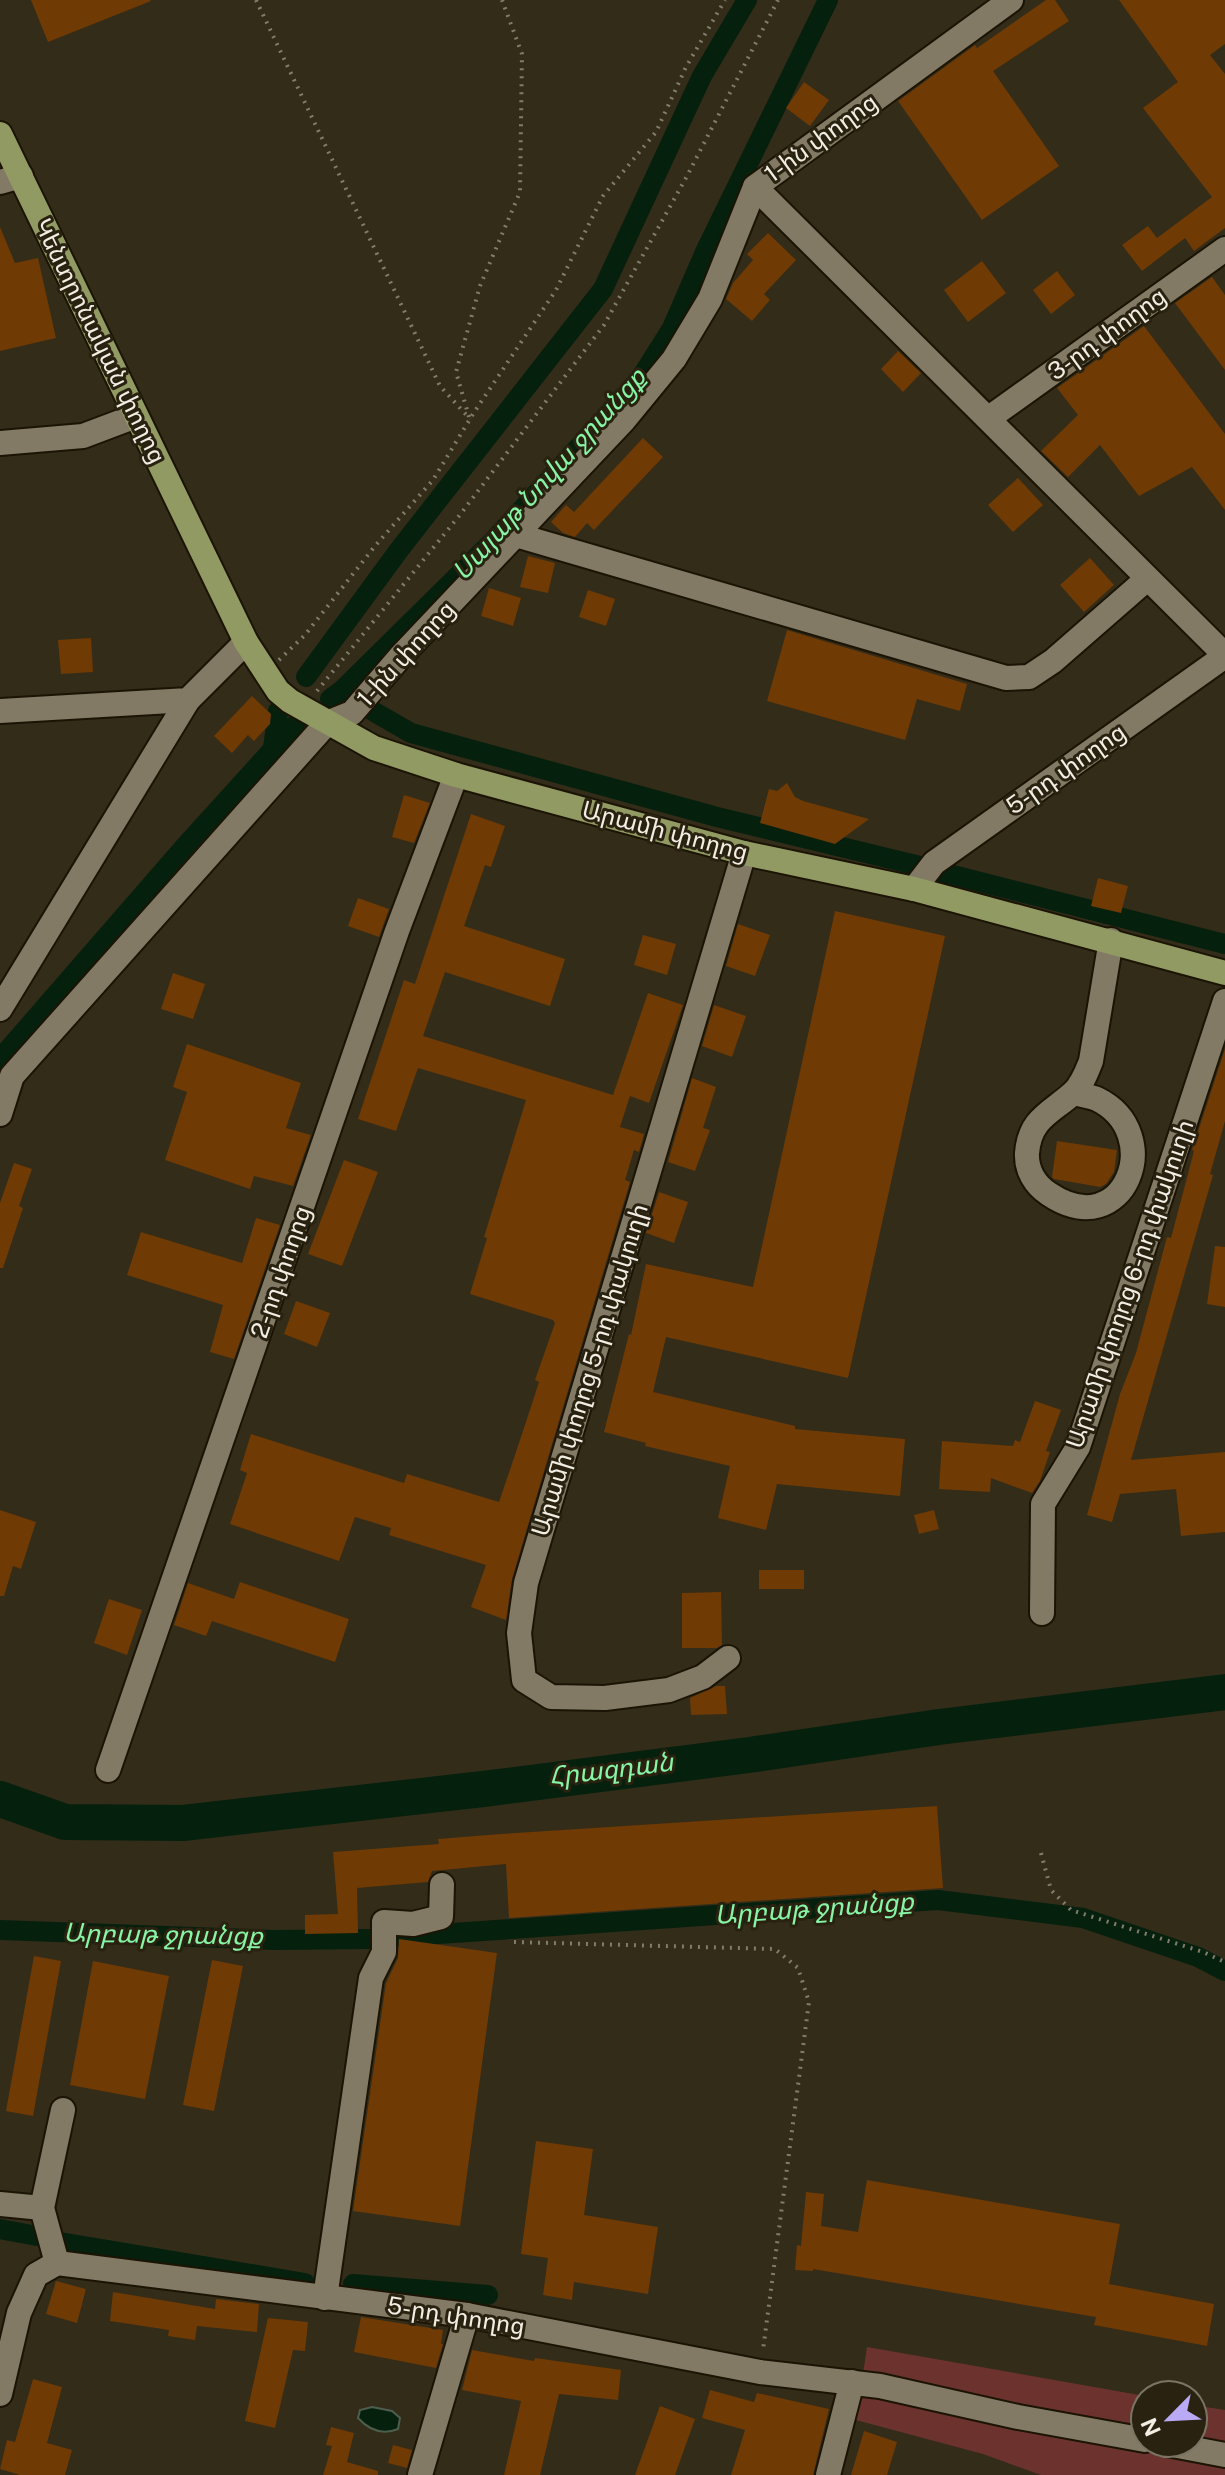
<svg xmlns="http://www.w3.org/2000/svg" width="1225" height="2475" font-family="'Public Sans','Noto Sans Armenian',sans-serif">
  <rect width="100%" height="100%" fill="#332c19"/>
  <!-- green -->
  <polygon fill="#6c332e" points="867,2347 1145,2396 1145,2443 1193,2443 1193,2405 1225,2410 1225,2475 1041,2475 983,2454 856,2420"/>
  <!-- water -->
  <path fill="#06200e" stroke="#4d5e4e" stroke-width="2" d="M372,2407L392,2411L400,2418L398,2429C383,2435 369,2430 358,2418L360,2410Z"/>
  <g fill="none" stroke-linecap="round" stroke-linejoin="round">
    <!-- canal -->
    <g stroke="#06200e" stroke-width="20">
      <polyline points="306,677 399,550 603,289 702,76 747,0"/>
      <polyline points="330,699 342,690 493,541 638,382 672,328 705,252 828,0"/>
      <polyline points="364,706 411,733 717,817 920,866"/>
      <polyline points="273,748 278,711"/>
      <polyline points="941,872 1225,944"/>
      <polyline points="0,1059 186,845 295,725"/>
      <polyline points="0,1930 274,1940 374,1939"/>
      <polyline points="394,1937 938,1900 1083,1918 1198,1957 1225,1971"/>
      <polyline points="0,2229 37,2236"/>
      <polyline points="60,2242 305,2283"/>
      <polyline points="353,2284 488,2295"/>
    </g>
    <!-- river -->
    <polyline stroke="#06200e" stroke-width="36" points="0,1799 65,1822 183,1823 483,1789 749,1755 939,1727 1225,1692"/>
  </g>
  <!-- building -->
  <g fill="#6f3a04">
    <polygon points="31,0 150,0 151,1 48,42"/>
    <polygon points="1046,0 1055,0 1069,21 993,71 1059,166 982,220 898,101 975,45 977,48"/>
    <polygon points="1119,0 1225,0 1225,44 1210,55 1225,74 1225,228 1194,251 1185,238 1142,271 1122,245 1148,226 1157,238 1212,197 1143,108 1178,82"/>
    <polygon points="804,82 829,100 810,126 786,108"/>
    <polygon points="0,227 15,263 38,258 56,338 0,351"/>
    <polygon points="768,233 796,260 764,294 770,300 752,321 726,299 733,283 753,260 747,254"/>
    <polygon points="982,261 1006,293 968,322 944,290"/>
    <polygon points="1057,271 1075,295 1051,314 1033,290"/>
    <polygon points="1212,277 1225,295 1225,370 1175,303"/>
    <polygon points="1144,326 1225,434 1225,510 1192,467 1139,496 1100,445 1068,477 1041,451 1078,415 1057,388"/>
    <polygon points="898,351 921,373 903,392 881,369"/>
    <polygon points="643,438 663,457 594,530 587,523 575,537 563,533 551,522 566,505 574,512"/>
    <polygon points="1018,478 1043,505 1013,532 988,505"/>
    <polygon points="528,556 555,563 548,593 520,587"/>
    <polygon points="1090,558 1114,585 1084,612 1060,585"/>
    <polygon points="489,588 521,598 513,626 481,616"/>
    <polygon points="588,590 615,599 606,626 579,617"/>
    <polygon points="787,630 967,684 960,711 917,699 905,740 767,701"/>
    <polygon points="91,638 93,672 61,674 58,640"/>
    <polygon points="252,696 271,714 270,724 254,741 248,735 232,753 214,736"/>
    <polygon points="787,783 795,797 803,801 869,819 835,844 760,823 769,789 777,791"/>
    <polygon points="404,795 430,803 414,843 392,837"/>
    <polygon points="471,814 505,826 491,867 485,865 464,926 565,959 550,1006 445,972 423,1036 613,1095 648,993 683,1005 649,1103 630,1096 620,1127 644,1134 639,1152 634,1150 625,1180 630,1182 512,1579 506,1620 471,1607 486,1565 389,1535 391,1528 355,1517 339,1561 230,1524 247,1473 240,1470 251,1434 404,1483 407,1474 499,1502 521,1437 539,1382 535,1380 555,1323 553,1320 470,1294 487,1238 484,1237 526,1100 418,1068 396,1131 358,1119 404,980 415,984"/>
    <polygon points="1098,878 1128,886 1121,913 1091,906"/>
    <polygon points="358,898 389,909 379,937 348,926"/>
    <polygon points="835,911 945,936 848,1378 666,1337 653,1392 795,1426 795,1429 905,1439 900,1496 777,1484 766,1530 718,1518 730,1466 645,1446 646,1443 604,1432 629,1334 631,1335 646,1264 753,1287"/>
    <polygon points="738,924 770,935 755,976 726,966"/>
    <polygon points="643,935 676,944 667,975 634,965"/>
    <polygon points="173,973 205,984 193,1019 161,1009"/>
    <polygon points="714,1005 746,1016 732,1057 702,1046"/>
    <polygon points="187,1044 301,1083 286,1128 311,1135 293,1186 254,1176 250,1189 165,1160 187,1092 173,1087"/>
    <polygon points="1225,1049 1225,1121 1210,1174 1213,1175 1131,1460 1225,1452 1225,1532 1181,1536 1176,1489 1120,1494 1112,1522 1087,1515 1120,1394 1136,1353 1167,1237 1171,1238 1194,1151 1192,1150"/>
    <polygon points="692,1078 716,1087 703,1128 710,1130 695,1171 668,1162"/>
    <polygon points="1057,1141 1117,1150 1114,1172 1106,1184 1100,1187 1054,1179 1052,1177"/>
    <polygon points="344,1160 378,1172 342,1266 308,1254"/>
    <polygon points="14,1163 32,1169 19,1206 23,1208 3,1268 0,1268 0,1203"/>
    <polygon points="659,1192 688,1202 674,1243 646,1233"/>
    <polygon points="256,1218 280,1225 234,1359 210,1352 223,1305 127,1275 141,1232 242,1263"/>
    <polygon points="1215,1246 1225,1247 1225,1307 1207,1304"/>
    <polygon points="296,1301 330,1313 317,1347 284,1334"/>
    <polygon points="1035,1401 1061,1410 1046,1451 1050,1452 1040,1481 1032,1493 991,1478 990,1492 939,1489 942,1441 1013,1446 1015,1440 1020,1442"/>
    <polygon points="0,1510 36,1522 21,1569 13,1566 4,1596 0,1596"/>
    <polygon points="934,1510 939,1529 919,1534 914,1515"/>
    <rect x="759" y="1570" width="45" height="19"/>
    <polygon points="240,1582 349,1619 335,1662 212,1621 206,1636 174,1625 188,1583 234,1599"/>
    <polygon points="721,1592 722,1645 717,1648 682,1648 682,1593"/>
    <polygon points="109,1599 142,1610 127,1655 94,1643"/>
    <polygon points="716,1686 725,1686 727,1714 691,1715 690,1698"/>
    <polygon points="937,1806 943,1888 509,1918 506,1864 432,1871 428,1882 357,1888 358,1933 305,1934 305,1915 338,1914 333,1852 439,1844 438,1839 501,1834"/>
    <polygon points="399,1939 497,1953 460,2226 353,2211 386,1983 398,1958"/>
    <polygon points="34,1956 61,1961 33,2116 6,2111"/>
    <polygon points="212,1960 243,1966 214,2111 183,2105"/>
    <polygon points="93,1961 169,1976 145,2099 70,2085"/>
    <polygon points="536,2141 593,2149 584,2215 658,2227 648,2294 574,2282 572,2300 543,2295 548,2258 521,2254"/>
    <polygon points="867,2180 1120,2224 1109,2284 1214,2304 1207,2346 1094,2325 1096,2317 813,2269 813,2271 795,2270 797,2245 801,2246 806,2192 824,2194 821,2226 858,2232"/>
    <polygon points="56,2281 86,2289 77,2323 46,2314"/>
    <polygon points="113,2292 215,2309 216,2299 259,2304 257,2332 197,2326 195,2340 168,2336 169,2330 110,2321"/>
    <polygon points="361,2317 443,2330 441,2344 443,2344 436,2368 354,2352"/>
    <polygon points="268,2318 308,2322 305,2351 293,2350 275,2428 245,2421"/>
    <polygon points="472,2350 534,2361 535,2358 621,2370 618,2400 559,2394 540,2475 504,2475 521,2401 462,2390"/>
    <polygon points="33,2379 62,2387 47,2443 72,2450 65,2475 20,2475 0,2469 7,2440 15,2442"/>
    <polygon points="710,2390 754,2402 757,2393 829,2409 813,2475 731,2475 745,2430 702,2418"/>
    <polygon points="660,2406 695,2419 675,2475 635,2475"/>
    <polygon points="331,2427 354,2433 347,2462 378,2471 378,2475 323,2475 332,2446 326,2445"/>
    <polygon points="864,2431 897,2442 887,2475 851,2475"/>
    <polygon points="393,2445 412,2450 407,2468 388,2463"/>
  </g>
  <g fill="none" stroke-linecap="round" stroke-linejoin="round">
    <defs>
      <g id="minor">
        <polyline points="0,182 21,176"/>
        <polyline points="755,187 1225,655"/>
        <polyline points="989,418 1225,249"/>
        <polyline points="0,443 83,436 136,416"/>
        <polyline points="516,535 1006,678 1029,677 1053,661 1147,579"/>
        <polyline points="0,711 188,700 246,642"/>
        <polyline points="914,889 934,863 1225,656"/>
        <polyline points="0,1009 188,700"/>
        <path d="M1074,1093C1081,1095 1090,1096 1097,1099C1167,1133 1125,1245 1049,1194C1035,1185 1026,1170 1027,1153C1030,1118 1051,1113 1073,1093C1082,1085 1087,1071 1091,1061L1111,940"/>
        <polyline points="0,1114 12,1076 327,723 352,713 400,657 624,420 674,359 710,299 755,187 1011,0"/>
        <polyline points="1042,1613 1043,1504 1078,1447 1225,1001"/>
        <polyline points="728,1658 703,1677 669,1690 605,1698 551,1697 524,1680 519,1633 526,1583 744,853"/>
        <polyline points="108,1770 397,931 456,775"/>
        <polyline points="0,2204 42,2208"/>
        <polyline points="57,2263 467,2315 760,2372 880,2386 1018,2417 1145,2440"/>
        <polyline points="57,2263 42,2208 63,2110"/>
        <polyline points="325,2298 371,1978 384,1952 384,1922 413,1924 441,1917 442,1885"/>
        <polyline points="0,2394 19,2313 36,2275 57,2263"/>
        <polyline points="1162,2443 1225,2455"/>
        <polyline points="420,2475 467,2315"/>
        <polyline points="828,2475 852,2382"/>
      </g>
      <polyline id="major" points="0,134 246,642 278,691 290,701 374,748 456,775 744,853 914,889 1225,973"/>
    </defs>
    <!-- minor casing -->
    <use href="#minor" stroke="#1b1404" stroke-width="28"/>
    <!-- major casing -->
    <use href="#major" stroke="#1b1404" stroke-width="28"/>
    <!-- path -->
    <g stroke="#827c6c" stroke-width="4" stroke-dasharray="2 6" stroke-linecap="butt">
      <polyline points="256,0 440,386 470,419"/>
      <polyline points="469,417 456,372 480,286 520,192 522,54 502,0"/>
      <polyline points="279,660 305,635 375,546 433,480 473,414 556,290 603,196 656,132 686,67 725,0"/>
      <polyline points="317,691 459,516 604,325 687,176 778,0"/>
      <polyline points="1041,1853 1051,1890 1071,1910 1203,1952 1225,1962"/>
      <polyline points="514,1942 775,1949 798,1968 809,2002 763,2350"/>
    </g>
    <!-- minor -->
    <use href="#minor" stroke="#827a65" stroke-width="24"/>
    <!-- major -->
    <use href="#major" stroke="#929a64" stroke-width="24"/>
  </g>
  <g text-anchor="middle" stroke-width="6" stroke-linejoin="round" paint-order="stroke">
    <!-- street labels -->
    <g font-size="24" fill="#f3eee3" stroke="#292210">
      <text transform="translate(821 138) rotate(-36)" y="8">1-ին փողոց</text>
      <text transform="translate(1107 334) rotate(-36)" y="8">3-րդ փողոց</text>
      <text transform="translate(100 341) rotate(64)" y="8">Կենտրոնական փողոց</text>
      <text transform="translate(406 654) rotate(-48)" y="8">1-ին փողոց</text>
      <text transform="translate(1066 769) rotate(-35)" y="8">5-րդ փողոց</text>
      <text transform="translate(665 831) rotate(15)" y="8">Արամի փողոց</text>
      <text transform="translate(281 1272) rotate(-71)" y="8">2-րդ փողոց</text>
      <text transform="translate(1130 1284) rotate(-71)" y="8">Արամի փողոց 6-րդ փակուղի</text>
      <text transform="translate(590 1370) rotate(-73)" y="8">Արամի փողոց 5-րդ փակուղի</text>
      <text transform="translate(456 2316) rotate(9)" y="8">5-րդ փողոց</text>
    </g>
    <!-- water labels -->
    <g font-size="26" font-style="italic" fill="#87f4a6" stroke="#292210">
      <text transform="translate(549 474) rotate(-48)" y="9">Սայաթ Նովա ջրանցք</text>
      <text transform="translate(611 1769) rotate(-7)" y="9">Հրազդան</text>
      <text transform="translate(814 1908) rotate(-4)" y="9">Արբաթ ջրանցք</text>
      <text transform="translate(163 1934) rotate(1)" y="9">Արբաթ ջրանցք</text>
    </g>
  </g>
  <!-- north arrow -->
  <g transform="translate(1169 2419) rotate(246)"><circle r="38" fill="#292210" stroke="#7a7464" stroke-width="2"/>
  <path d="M0-6L14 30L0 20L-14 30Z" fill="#baaaf6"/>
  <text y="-12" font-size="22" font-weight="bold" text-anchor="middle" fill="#f3eee3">N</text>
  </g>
</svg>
